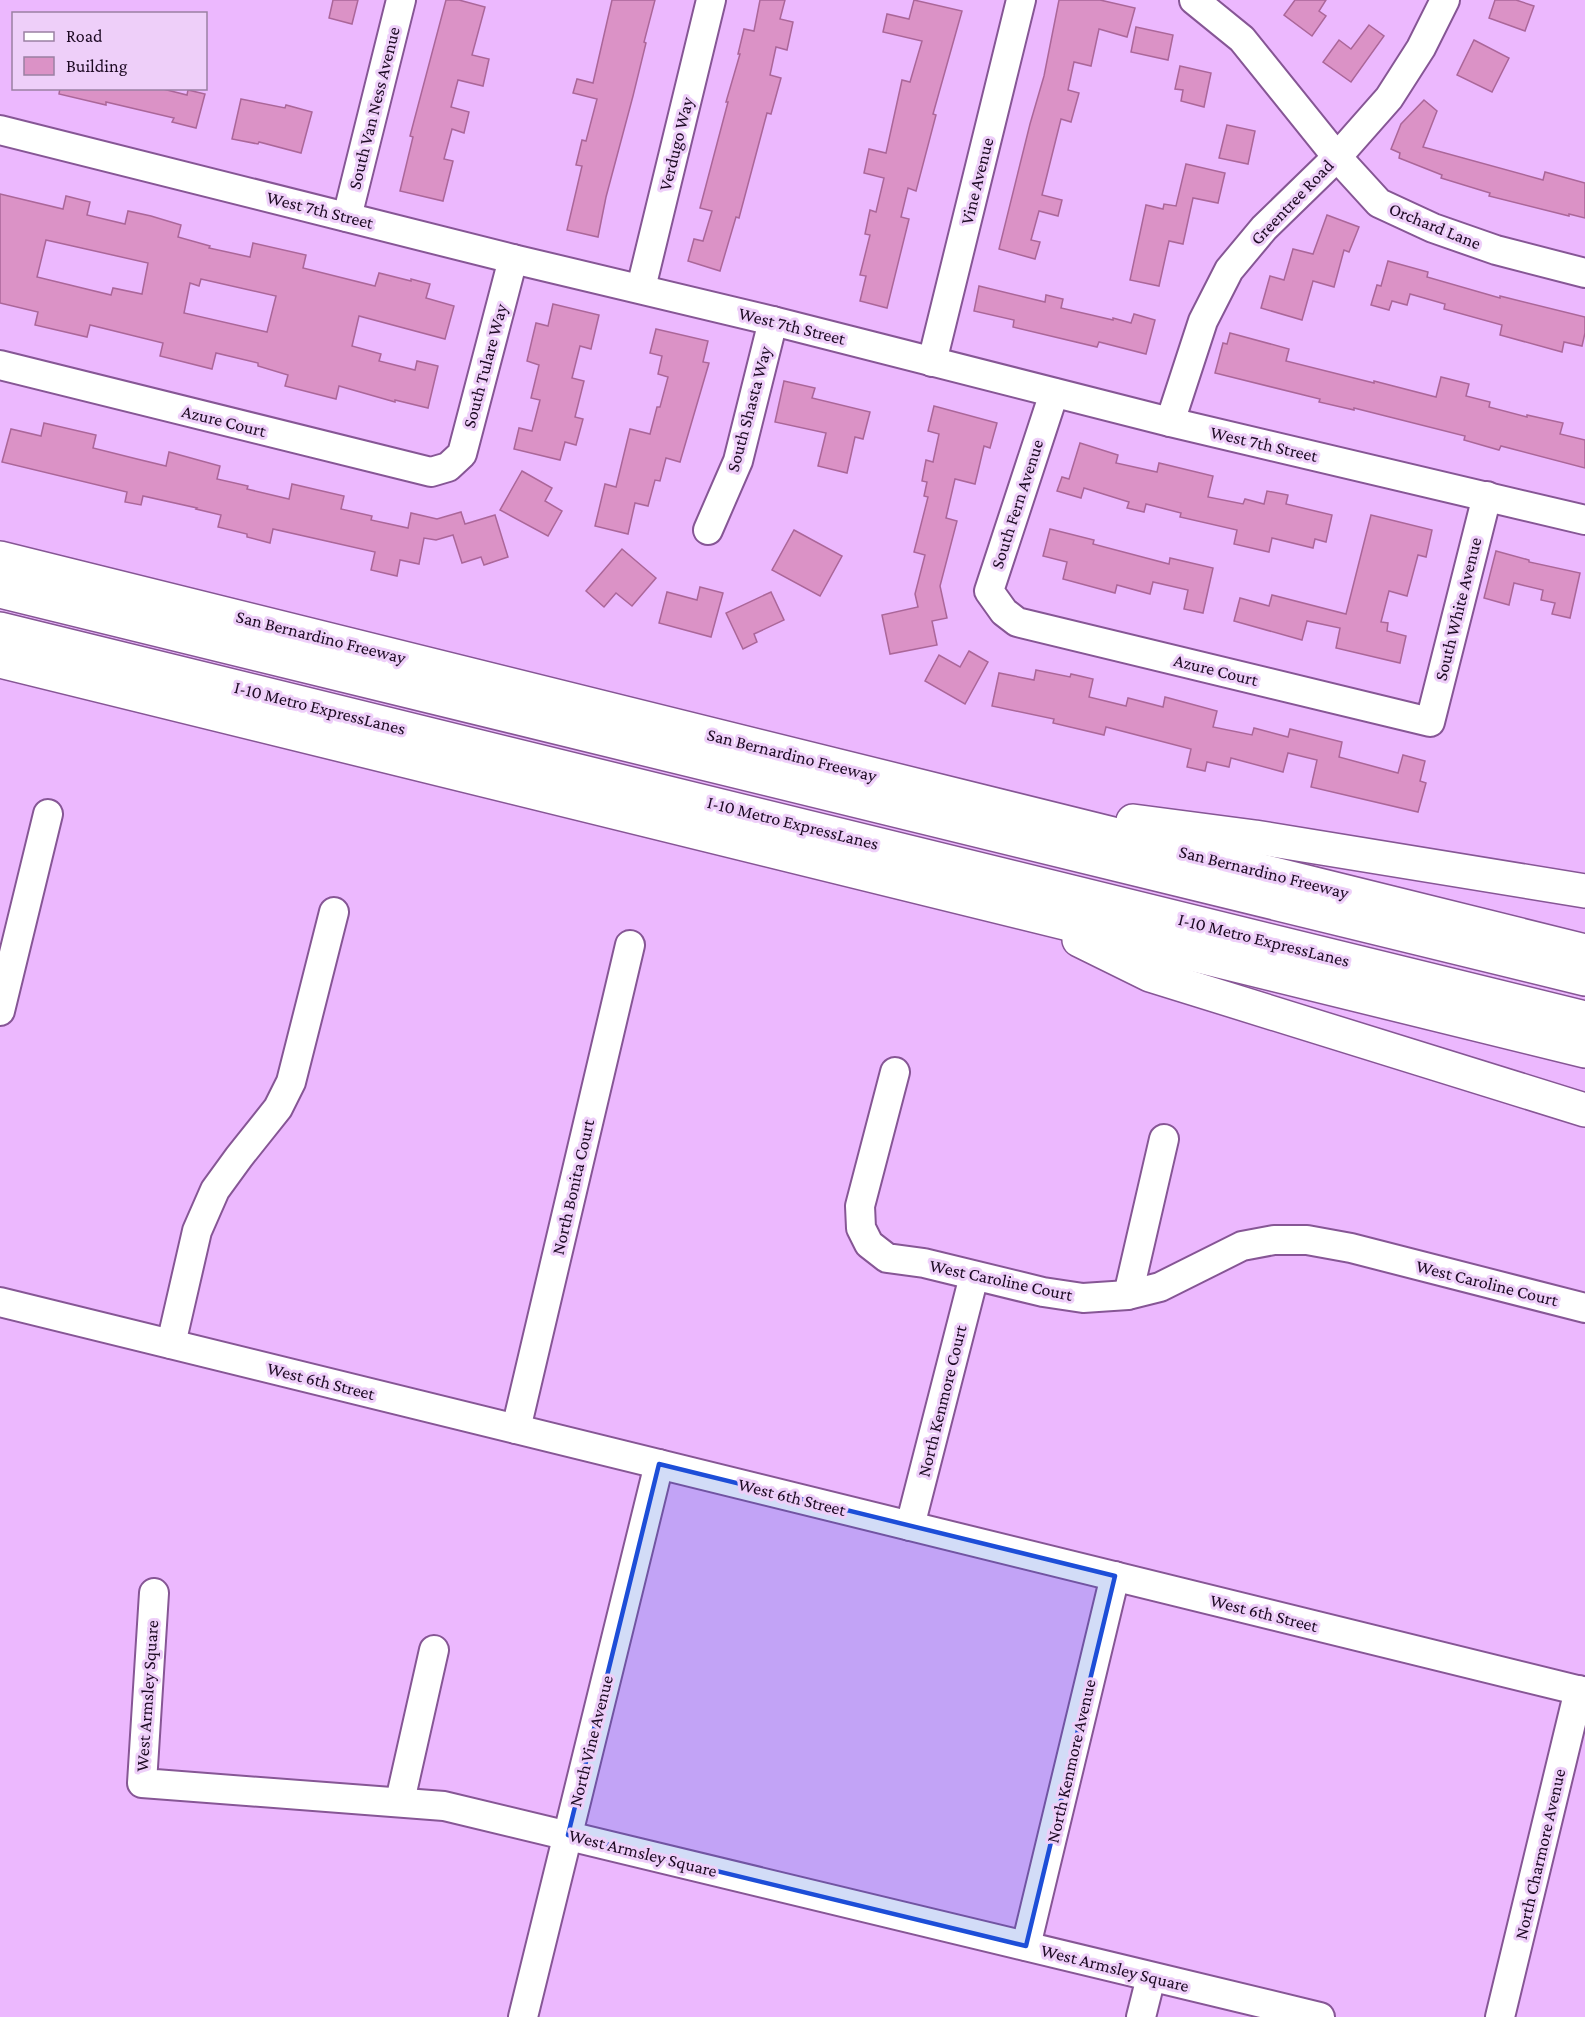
<svg xmlns="http://www.w3.org/2000/svg" width="1585" height="2017" font-family="'Crimson Pro',serif">
  <rect width="100%" height="100%" fill="#ecb8fe"/>
  <!-- building -->
  <g fill="#db92c6" stroke="#ab6699" stroke-width="1.5" fill-rule="evenodd">
    <polygon points="333,0 358,0 352,24 329,18"/>
    <polygon points="446,0 459,0 485,7 472,55 489,59 483,86 458,80 451,107 469,112 464,133 452,129 444,159 453,161 443,201 400,191 413,137 410,136"/>
    <polygon points="612,0 655,0 644,42 646,43 633,96 606,197 598,237 567,230 582,166 576,165 582,140 586,141 597,99 573,93 577,79 593,83"/>
    <polygon points="760,0 785,0 780,19 793,22 787,50 776,47 770,75 781,78 771,114 767,113 739,218 736,217 720,271 688,261 694,239 703,241 712,211 700,208 728,102 726,102 740,54 738,54 744,29 754,31"/>
    <polygon points="914,0 962,11 933,114 936,115 916,191 908,188 901,217 909,219 887,308 860,301 866,276 860,275 870,235 865,234 870,210 876,212 884,178 864,173 869,149 886,153 902,80 910,82 922,41 883,32 887,14 909,19"/>
    <polygon points="1059,0 1100,0 1135,8 1127,37 1099,29 1091,66 1074,62 1068,90 1079,93 1071,122 1061,119 1042,195 1062,200 1058,216 1039,211 1031,240 1040,242 1035,259 999,249 1030,124 1044,76"/>
    <polygon points="1295,0 1326,0 1319,11 1326,16 1312,36 1284,15"/>
    <polygon points="1495,0 1516,0 1534,6 1525,31 1489,18"/>
    <polygon points="1369,25 1384,36 1351,82 1323,62 1339,40 1351,49"/>
    <polygon points="1136,27 1173,35 1168,60 1131,52"/>
    <polygon points="1474,40 1509,58 1492,92 1457,75"/>
    <polygon points="1180,66 1211,73 1204,107 1181,101 1183,90 1175,89"/>
    <polygon points="60,88 159,88 187,95 188,90 205,94 196,128 172,122 174,118 106,102 106,105 59,94"/>
    <polygon points="241,99 285,108 286,105 312,112 301,153 259,142 258,144 232,139"/>
    <polygon points="1424,100 1437,111 1423,147 1543,180 1545,172 1585,183 1585,218 1569,214 1569,216 1489,196 1490,193 1441,178 1442,175 1399,158 1400,153 1391,149 1401,124"/>
    <polygon points="1227,125 1255,131 1248,164 1219,158"/>
    <polygon points="1186,164 1225,173 1218,203 1193,198 1183,244 1169,241 1159,286 1130,280 1146,205 1163,209 1164,204 1176,206"/>
    <path d="M0,194L63,209L66,196L90,202L87,215L125,224L128,211L151,216L181,225L178,237L210,246L209,248L250,257L253,243L306,255L303,268L375,286L379,273L411,281V279L430,284L426,298L454,306L445,339L359,316L352,346L381,354L379,361L415,370L417,361L438,366L428,408L395,400V402L339,386L336,399L285,386L288,375L258,366V363L216,353L212,369L160,356L163,343L90,325L87,337L35,325L38,312L0,303ZM46,240L148,263L142,294L113,288L111,295L37,277ZM201,279L276,296L267,332L184,313L190,283L199,286Z"/>
    <polygon points="1327,215 1359,227 1349,252 1344,250 1334,287 1313,281 1302,320 1261,308 1270,276 1284,280 1293,249 1313,254"/>
    <polygon points="1388,261 1428,272 1427,277 1500,298 1500,296 1585,317 1585,333 1582,346 1564,342 1562,352 1500,335 1502,325 1444,309 1445,304 1410,294 1407,305 1392,301 1389,310 1371,305 1377,285 1381,286"/>
    <polygon points="979,286 1045,302 1046,295 1063,299 1061,308 1113,320 1113,318 1131,323 1134,314 1155,320 1146,354 1099,342 1097,347 1013,327 1014,320 974,311"/>
    <polygon points="553,304 599,315 591,349 580,346 572,378 584,381 575,417 583,419 576,445 565,442 560,460 514,449 519,428 532,431 540,400 531,398 539,365 527,361 536,323 548,326"/>
    <polygon points="656,329 708,341 703,362 709,363 680,462 666,458 660,481 655,480 648,506 635,503 628,534 595,526 605,484 616,487 630,429 650,434 657,407 660,407 668,377 658,374 662,356 650,353"/>
    <polygon points="1230,333 1289,349 1286,361 1374,383 1374,381 1436,397 1441,377 1469,384 1466,396 1490,402 1489,407 1527,417 1527,415 1563,423 1560,434 1585,440 1585,468 1501,446 1499,450 1464,440 1465,436 1354,408 1354,410 1319,402 1320,399 1215,373 1223,343 1227,344"/>
    <polygon points="784,381 815,388 812,398 870,412 863,439 855,437 847,473 818,466 826,433 775,422"/>
    <polygon points="934,406 997,423 990,448 984,446 975,484 955,479 946,518 957,521 940,586 947,618 932,621 937,645 890,654 882,615 918,607 915,594 925,555 914,552 928,497 924,496 927,482 922,481 926,460 933,462 939,434 928,431"/>
    <polygon points="44,423 96,435 93,448 137,459 166,466 169,452 220,466 217,479 248,486 247,489 289,499 292,484 344,496 341,509 372,516 371,520 408,528 411,513 437,519 461,512 465,524 495,515 508,557 484,565 481,557 462,563 453,535 436,540 424,538 419,564 400,560 397,576 371,570 375,552 273,529 270,543 247,537 247,534 218,527 221,515 196,509 197,508 143,496 141,505 125,502 127,492 2,462 11,429 41,436"/>
    <polygon points="1080,443 1118,455 1116,463 1157,472 1159,463 1213,476 1208,497 1243,504 1245,499 1264,504 1267,491 1288,495 1286,504 1332,515 1326,542 1315,539 1313,548 1272,538 1269,552 1234,544 1237,530 1180,517 1181,513 1146,504 1144,512 1127,508 1129,502 1084,488 1081,498 1057,491 1062,477 1069,479"/>
    <polygon points="522,471 552,488 545,501 562,511 548,536 500,510"/>
    <polygon points="1371,515 1432,530 1426,557 1418,555 1407,596 1389,591 1381,622 1388,623 1387,631 1406,636 1400,663 1336,648 1340,628 1307,621 1302,640 1234,621 1240,598 1269,606 1272,595 1346,614"/>
    <polygon points="1050,529 1094,540 1093,544 1169,564 1170,558 1213,568 1203,613 1184,609 1188,590 1153,582 1150,594 1117,585 1115,593 1063,579 1067,562 1043,556"/>
    <polygon points="794,530 842,556 820,596 772,570"/>
    <polygon points="622,549 656,578 632,606 616,593 604,607 586,591"/>
    <polygon points="1496,551 1529,560 1529,562 1580,573 1570,618 1552,614 1555,603 1541,600 1543,590 1514,583 1509,605 1484,598"/>
    <polygon points="700,587 723,593 711,637 659,623 667,592 697,600"/>
    <polygon points="771,592 784,620 754,634 757,642 743,649 726,613"/>
    <polygon points="969,651 988,662 965,704 925,681 939,655 960,667"/>
    <polygon points="1036,670 1070,677 1071,674 1093,679 1089,697 1126,706 1128,698 1163,707 1165,697 1217,711 1213,727 1252,735 1254,728 1288,737 1290,729 1342,742 1339,757 1398,773 1403,755 1425,761 1420,781 1426,783 1418,812 1311,787 1317,760 1288,753 1283,772 1231,758 1229,767 1207,762 1205,771 1187,767 1191,749 1106,727 1104,735 1053,723 1054,719 992,706 999,673 1034,680"/>
  </g>
  <g fill="none" stroke-linecap="round" stroke-linejoin="round">
    <defs>
      <g id="minor">
        <polyline points="1194,0 1242,39 1337,157 1379,203 1433,228 1496,250 1585,273"/>
        <polyline points="0,130 513,259 773,321 1170,422 1585,520"/>
        <polyline points="347,217 401,0"/>
        <polyline points="641,288 711,0"/>
        <polyline points="932,362 1021,0"/>
        <polyline points="0,365 431,472 448,467 462,454 513,259"/>
        <polyline points="1054,393 989,591 1004,612 1017,622 1430,722 1487,496"/>
        <polyline points="1170,422 1203,321 1229,270 1264,228 1337,157 1389,98 1421,48 1445,0"/>
        <polyline points="708,530 738,461 773,321"/>
        <polyline points="0,1011 48,814"/>
        <polyline points="895,1072 860,1206 861,1228 869,1244 887,1258 924,1263 1043,1292 1083,1298 1128,1295 1160,1287 1242,1246 1274,1240 1307,1240 1351,1248 1585,1308"/>
        <polyline points="1128,1295 1164,1139"/>
        <polyline points="0,1302 1585,1692"/>
        <polyline points="171,1344 197,1231 215,1190 239,1157 278,1108 291,1082 334,912"/>
        <polyline points="516,1429 630,945"/>
        <polyline points="910,1526 974,1276"/>
        <polyline points="154,1593 142,1783 444,1806 1320,2017"/>
        <polyline points="400,1801 434,1650"/>
        <polyline points="1026,1946 1115,1576"/>
        <polyline points="523,2017 659,1464"/>
        <polyline points="1141,2017 1151,1977"/>
        <polyline points="1500,2017 1579,1690"/>
      </g>
      <g id="highway">
        <polyline points="0,558 1585,951"/>
        <polyline points="0,591 1585,979"/>
        <polyline points="0,629 1585,1018"/>
        <polyline points="0,661 1585,1051"/>
        <polyline points="1133,821 1255,837 1585,891"/>
        <polyline points="1079,940 1150,975 1585,1110"/>
      </g>
    </defs>
    <!-- minor casing -->
    <use href="#minor" stroke="#865695" stroke-width="32"/>
    <!-- highway casing -->
    <use href="#highway" stroke="#865695" stroke-width="36"/>
    <!-- minor -->
    <use href="#minor" stroke="#fff" stroke-width="28"/>
    <!-- highway -->
    <use href="#highway" stroke="#fff" stroke-width="33"/>
  </g>
  <!-- marked area -->
  <path fill="#1d4ed8" fill-opacity="0.2" stroke="#1d4ed8" stroke-width="4.5" stroke-linejoin="round" d="M659,1464L1115,1576L1026,1946L568,1835Z"/>
  <g text-anchor="middle" stroke-width="6" stroke-linejoin="round" paint-order="stroke">
    <!-- street labels -->
    <g font-size="18" fill="#1d0a23" stroke="#eecff9">
      <text transform="translate(374 108) rotate(-76)" y="6">South Van Ness Avenue</text>
      <text transform="translate(676 144) rotate(-76)" y="6">Verdugo Way</text>
      <text transform="translate(977 181) rotate(-76)" y="6">Vine Avenue</text>
      <text transform="translate(1292 202) rotate(-46)" y="6">Greentree Road</text>
      <text transform="translate(320 210) rotate(14)" y="6">West 7th Street</text>
      <text transform="translate(1435 226) rotate(22)" y="6">Orchard Lane</text>
      <text transform="translate(792 326) rotate(14)" y="6">West 7th Street</text>
      <text transform="translate(485 366) rotate(-75)" y="6">South Tulare Way</text>
      <text transform="translate(749 409) rotate(-75)" y="6">South Shasta Way</text>
      <text transform="translate(224 421) rotate(14)" y="6">Azure Court</text>
      <text transform="translate(1264 444) rotate(13)" y="6">West 7th Street</text>
      <text transform="translate(1017 504) rotate(-72)" y="6">South Fern Avenue</text>
      <text transform="translate(1458 609) rotate(-76)" y="6">South White Avenue</text>
      <text transform="translate(321 637) rotate(14)" y="6">San Bernardino Freeway</text>
      <text transform="translate(1216 670) rotate(14)" y="6">Azure Court</text>
      <text transform="translate(320 708) rotate(14)" y="6">I-10 Metro ExpressLanes</text>
      <text transform="translate(792 755) rotate(14)" y="6">San Bernardino Freeway</text>
      <text transform="translate(793 823) rotate(14)" y="6">I-10 Metro ExpressLanes</text>
      <text transform="translate(1264 872) rotate(14)" y="6">San Bernardino Freeway</text>
      <text transform="translate(1264 940) rotate(14)" y="6">I-10 Metro ExpressLanes</text>
      <text transform="translate(573 1187) rotate(-77)" y="6">North Bonita Court</text>
      <text transform="translate(1001 1280) rotate(12)" y="6">West Caroline Court</text>
      <text transform="translate(1487 1283) rotate(14)" y="6">West Caroline Court</text>
      <text transform="translate(321 1381) rotate(14)" y="6">West 6th Street</text>
      <text transform="translate(942 1401) rotate(-76)" y="6">North Kenmore Court</text>
      <text transform="translate(792 1497) rotate(14)" y="6">West 6th Street</text>
      <text transform="translate(1264 1613) rotate(14)" y="6">West 6th Street</text>
      <text transform="translate(147 1696) rotate(-86)" y="6">West Armsley Square</text>
      <text transform="translate(591 1741) rotate(-76)" y="6">North Vine Avenue</text>
      <text transform="translate(1071 1761) rotate(-77)" y="6">North Kenmore Avenue</text>
      <text transform="translate(643 1853) rotate(14)" y="6">West Armsley Square</text>
      <text transform="translate(1540 1854) rotate(-77)" y="6">North Charmore Avenue</text>
      <text transform="translate(1115 1968) rotate(14)" y="6">West Armsley Square</text>
    </g>
  </g>
  <!-- legend -->
  <rect x="12" y="12" width="195" height="78" fill="#eecff9" stroke="#9a80a3" stroke-width="1.5"/>
  <rect x="24" y="32" width="30" height="9" fill="#ffffff" stroke="#9a80a3" stroke-width="1.5"/>
  <text x="66" y="42" font-size="18" fill="#1d0a23">Road</text>
  <rect x="24" y="57" width="30" height="18" fill="#db92c6" stroke="#9a80a3" stroke-width="1.5"/>
  <text x="66" y="72" font-size="18" fill="#1d0a23">Building</text>
</svg>
